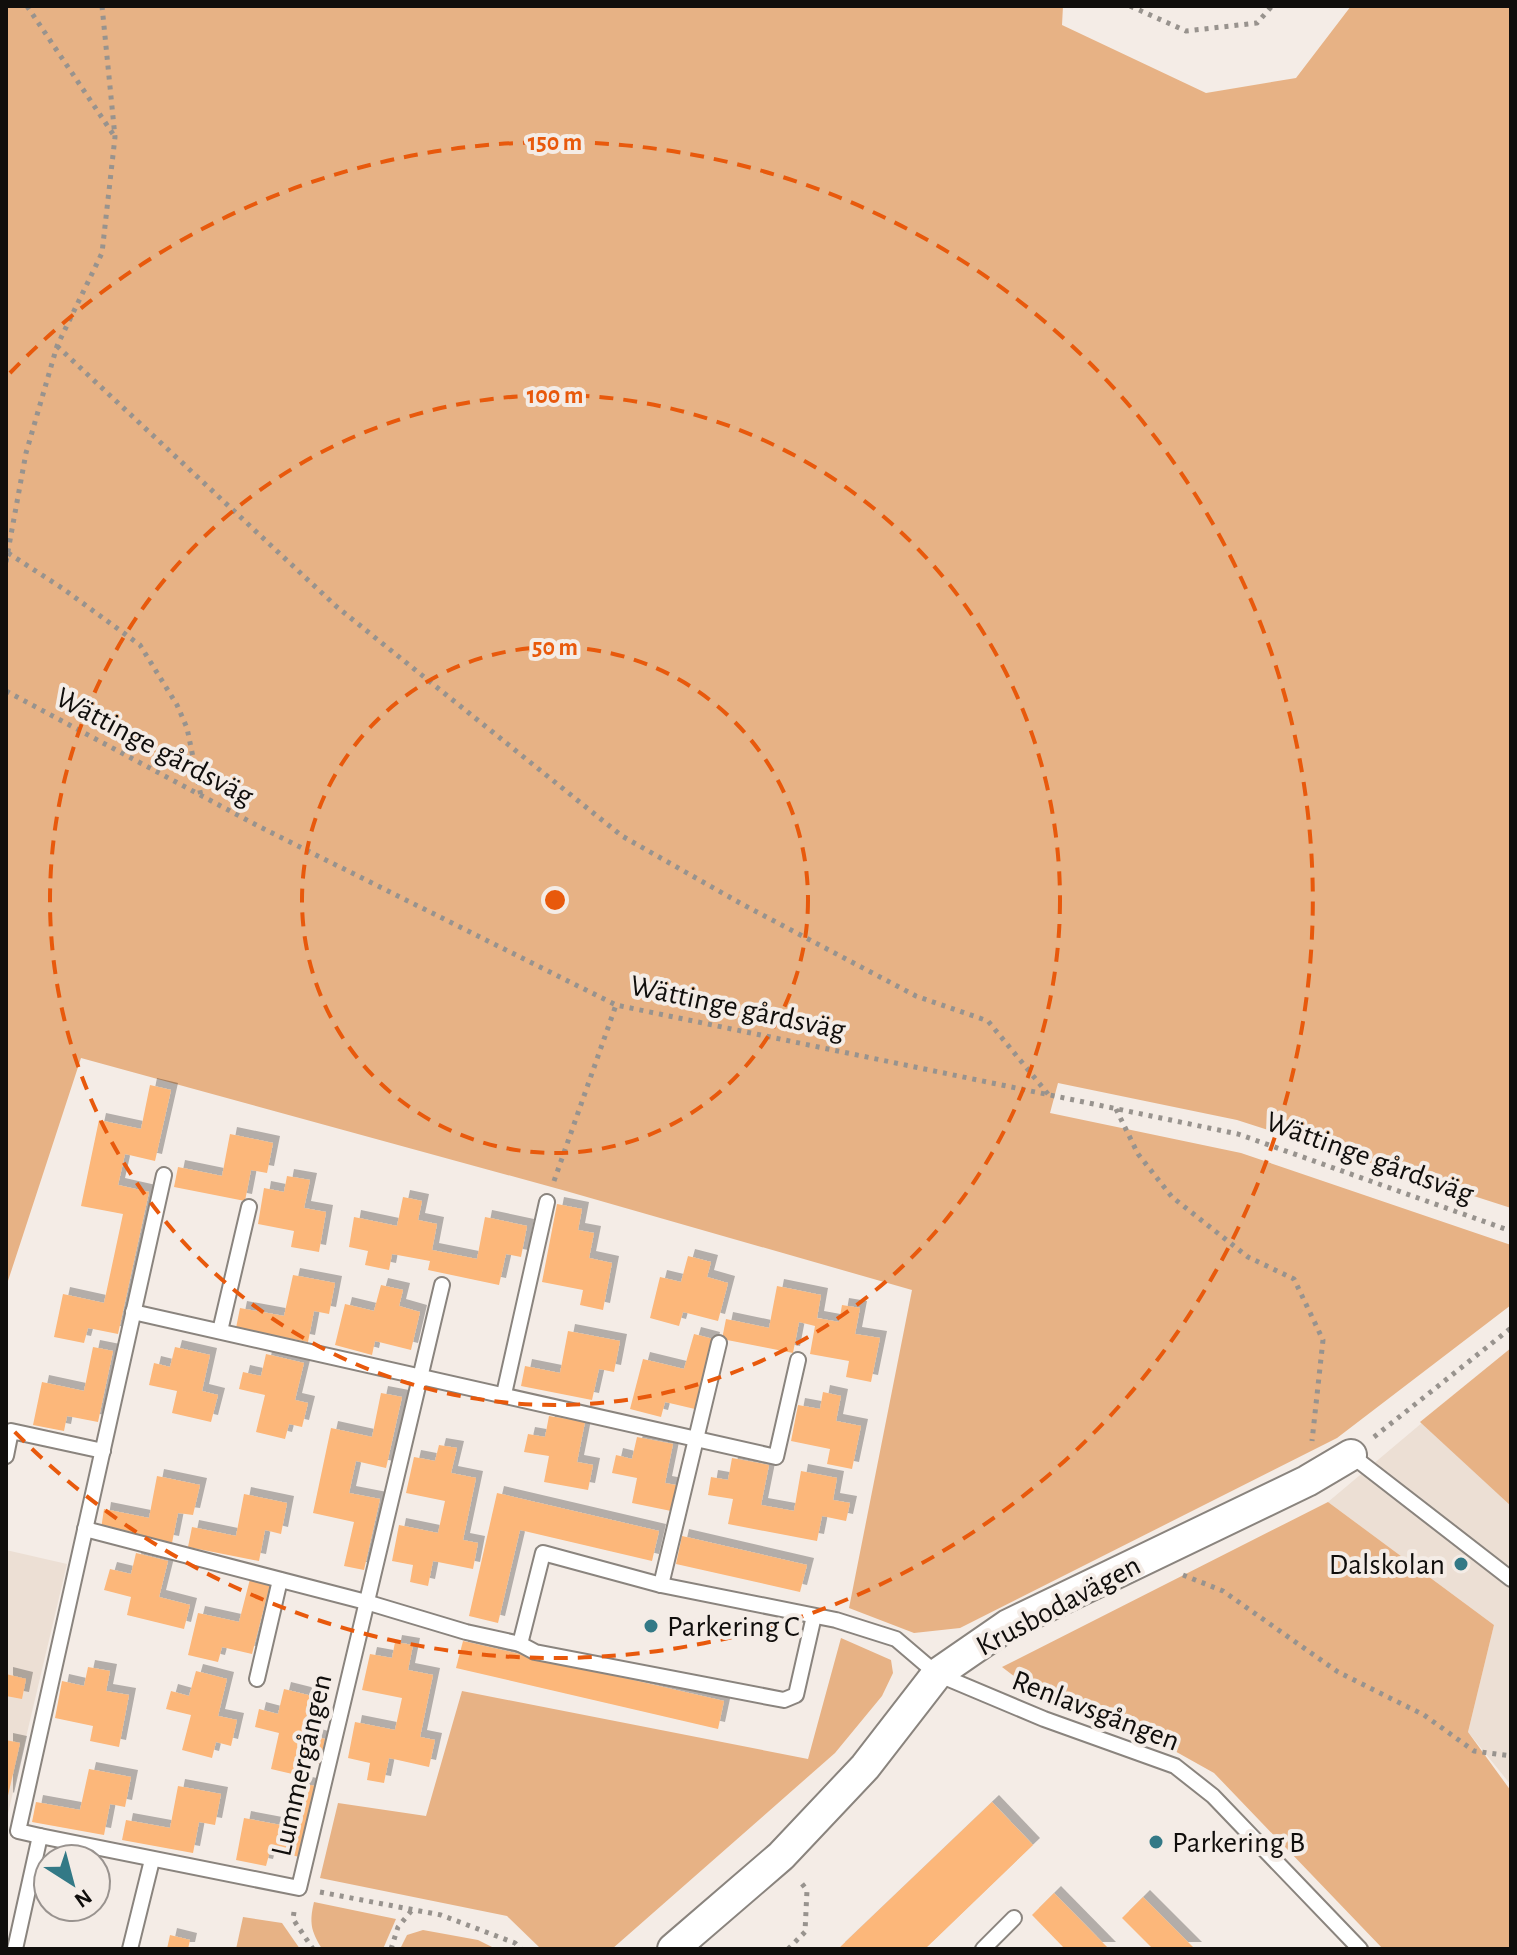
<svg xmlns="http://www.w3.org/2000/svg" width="1517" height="1955" font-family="'Alegreya Sans',sans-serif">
  <defs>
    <filter id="shadow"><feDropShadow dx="7" dy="-7" stdDeviation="0" flood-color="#0004"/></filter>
  </defs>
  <rect width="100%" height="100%" fill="#f4ece6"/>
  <!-- built -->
  <g fill="#ecdfd4">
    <polygon points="1511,1348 1511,1785 1468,1732 1494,1625 1328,1502"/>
    <polygon points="6,1550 67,1564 6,1822"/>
  </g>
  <!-- green -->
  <g fill="#e7b285">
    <polygon points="6,6 1063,6 1062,25 1206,93 1296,78 1351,6 1511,6 1511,1208 1237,1120 1058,1083 1050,1113 1241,1153 1511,1245 1511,1305 1337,1438 960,1628 914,1633 849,1608 912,1290 566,1191 81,1058 6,1287"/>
    <polygon points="1511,1348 1511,1506 1420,1422"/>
    <polygon points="1328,1502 1494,1625 1468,1732 1511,1791 1511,1949 1383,1949 1214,1773 1164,1745 1031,1689 1002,1667"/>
    <polygon points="841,1638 891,1660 893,1673 882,1696 835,1753 612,1949 541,1949 507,1916 320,1878 338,1803 426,1816 462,1691 808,1759"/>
    <path d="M314,1902L396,1919L383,1949H322C311,1931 309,1923 314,1902Z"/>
    <polygon points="243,1917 282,1923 300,1949 236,1949"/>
    <polygon points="423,1930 478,1940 496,1949 400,1949 407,1935"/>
  </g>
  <!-- building -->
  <g fill="#fcb77a" filter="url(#shadow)">
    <polygon points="150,1085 171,1090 155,1161 125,1154 118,1185 149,1192 118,1334 88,1328 84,1343 54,1337 63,1294 104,1303 123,1214 81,1206 99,1120 141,1129"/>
    <polygon points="230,1134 273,1143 267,1173 251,1170 245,1201 174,1187 178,1167 222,1176"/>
    <polygon points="287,1176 310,1180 304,1208 326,1212 319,1252 291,1247 294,1231 258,1224 264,1188 284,1192"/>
    <polygon points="403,1197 422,1201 418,1220 437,1224 432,1250 477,1259 485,1217 527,1226 521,1257 506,1254 499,1285 428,1270 430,1261 392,1254 389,1270 365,1265 368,1251 349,1247 354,1217 397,1226"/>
    <polygon points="557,1204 582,1209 578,1230 594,1233 589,1258 612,1263 603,1310 580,1305 583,1290 542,1282"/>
    <polygon points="688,1256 711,1262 707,1277 728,1283 718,1321 683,1312 679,1326 650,1318 660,1277 681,1282"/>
    <polygon points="293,1275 335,1283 329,1314 314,1311 308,1342 236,1328 240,1308 284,1316"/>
    <polygon points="381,1285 403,1290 399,1306 420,1312 411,1350 375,1341 372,1355 335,1345 345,1304 374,1311"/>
    <polygon points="777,1286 821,1295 817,1318 839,1322 842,1305 860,1308 855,1334 880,1338 871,1382 846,1377 849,1361 810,1354 815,1326 799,1322 793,1353 722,1339 726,1319 769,1328"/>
    <polygon points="568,1331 620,1341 614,1372 599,1369 592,1400 521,1386 525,1366 560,1373"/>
    <polygon points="694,1334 713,1339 695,1409 665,1402 661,1417 630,1409 643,1359 684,1369"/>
    <polygon points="93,1347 113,1351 98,1422 67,1416 64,1431 33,1425 42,1382 84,1391"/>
    <polygon points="175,1347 210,1355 202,1391 218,1395 211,1422 172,1413 177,1391 149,1385 154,1363 170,1367"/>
    <polygon points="266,1354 304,1363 295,1400 308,1403 302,1427 289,1424 285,1439 256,1432 265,1395 239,1389 243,1372 261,1376"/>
    <polygon points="823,1392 841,1396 836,1421 861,1426 852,1469 827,1464 830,1449 791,1441 798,1405 820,1409"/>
    <polygon points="381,1393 402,1397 386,1468 356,1461 349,1493 380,1499 364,1570 344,1566 354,1522 313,1513 331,1428 372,1437"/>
    <polygon points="549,1416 585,1422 577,1462 593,1465 588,1490 544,1482 549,1456 524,1452 528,1434 545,1437"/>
    <polygon points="637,1437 673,1444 665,1483 681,1486 676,1512 632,1503 637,1478 612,1473 616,1455 632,1459"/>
    <polygon points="439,1445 457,1448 451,1473 476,1478 463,1540 478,1543 473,1569 433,1561 428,1586 410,1582 413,1565 392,1561 399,1525 438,1533 445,1501 406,1493 414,1457 435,1461"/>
    <polygon points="732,1458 769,1465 761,1505 794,1511 801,1471 837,1478 833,1500 850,1503 846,1521 822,1516 817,1541 728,1524 733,1499 708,1495 711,1477 728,1480"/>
    <polygon points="157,1476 200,1485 193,1515 178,1513 172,1543 101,1529 104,1509 149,1518"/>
    <polygon points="497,1493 659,1531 652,1561 520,1530 498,1623 469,1616"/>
    <polygon points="244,1494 287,1503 281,1534 265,1530 259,1561 188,1547 192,1527 236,1536"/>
    <polygon points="682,1536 807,1565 800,1592 676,1564"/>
    <polygon points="136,1553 168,1561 159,1597 190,1605 184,1629 127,1615 131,1597 104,1590 110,1569 131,1574"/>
    <polygon points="250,1579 270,1584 252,1654 222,1647 218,1662 188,1655 198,1613 239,1622"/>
    <polygon points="463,1641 724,1701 718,1729 456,1668"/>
    <polygon points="395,1642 413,1645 408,1670 433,1675 420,1737 435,1740 429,1767 389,1758 384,1783 367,1780 370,1763 348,1758 355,1722 395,1730 402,1698 362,1690 370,1654 392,1658"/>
    <polygon points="88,1667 110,1671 106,1691 129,1695 119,1747 90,1741 93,1726 55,1718 62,1681 84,1686"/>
    <polygon points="196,1671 227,1679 218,1716 237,1720 231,1746 216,1742 212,1758 182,1750 191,1715 166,1709 171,1691 189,1696"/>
    <polygon points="6,1674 26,1679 22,1699 6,1696"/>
    <polygon points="284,1689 316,1697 307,1734 325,1739 319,1764 304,1760 301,1776 271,1769 279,1733 255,1727 259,1709 278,1714"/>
    <polygon points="6,1740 20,1743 7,1800 6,1799"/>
    <polygon points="89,1769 131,1777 125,1807 110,1804 104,1835 32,1822 36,1802 80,1810"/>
    <polygon points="295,1782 315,1786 300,1857 270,1851 266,1866 236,1860 244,1818 286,1826"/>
    <polygon points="178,1786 221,1794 215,1825 199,1822 193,1853 122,1840 126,1820 170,1828"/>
    <polygon points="992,1802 1033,1845 925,1949 838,1949"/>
    <polygon points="1054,1893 1109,1949 1065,1949 1032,1915"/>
    <polygon points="1143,1897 1195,1949 1153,1949 1122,1918"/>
    <polygon points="170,1935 190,1940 188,1949 167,1949"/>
  </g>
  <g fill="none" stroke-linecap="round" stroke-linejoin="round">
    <defs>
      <g id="service">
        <polyline points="133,1312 776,1457 798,1360"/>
        <polyline points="220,1331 249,1207"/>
        <polyline points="504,1394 547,1202"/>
        <polyline points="1351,1455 1511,1579"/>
        <polyline points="6,1456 11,1431 103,1451"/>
        <polyline points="85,1529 366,1602 466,1632 520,1644"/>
        <polyline points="661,1585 719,1343"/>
        <polyline points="814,1616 796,1695 784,1700 535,1652 520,1644 543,1553 661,1585 836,1620 896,1639 937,1674 1044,1719 1175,1766 1213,1796 1360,1949"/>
        <polyline points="257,1679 280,1580"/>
        <polyline points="40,1836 18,1831 164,1175"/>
        <polyline points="15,1949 40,1836 299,1888 442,1285"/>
        <polyline points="130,1949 152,1860"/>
        <polyline points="983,1949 1014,1918"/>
      </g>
      <polyline id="minor" points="673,1949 781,1856 865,1767 937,1674 1008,1625 1307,1481 1351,1455"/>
    </defs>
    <!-- service casing -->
    <use href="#service" stroke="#8a847e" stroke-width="18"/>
    <!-- minor casing -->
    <use href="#minor" stroke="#8a847e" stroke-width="34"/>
    <!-- path -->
    <g stroke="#98938e" stroke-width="5" stroke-dasharray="4 6" stroke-linecap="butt">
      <polyline points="27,6 115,137"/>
      <polyline points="1130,6 1186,31 1257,23 1272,6"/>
      <polyline points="57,346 337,607 622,836 740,903 916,996 988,1021 1048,1094"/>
      <polyline points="8,553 62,588 140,645 177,705 187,728 201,796"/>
      <polyline points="6,562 26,453 57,346 102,253 115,137 102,6"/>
      <polyline points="6,691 260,827 616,1005 1238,1134 1511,1231"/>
      <polyline points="1116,1109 1138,1154 1172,1197 1248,1257 1294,1279 1323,1340 1312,1441"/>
      <polyline points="554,1181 616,1005"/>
      <polyline points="1374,1437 1511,1328"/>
      <polyline points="1183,1575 1223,1591 1338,1672 1424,1715 1474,1751 1511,1756"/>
      <polyline points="320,1892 441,1915 515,1943 521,1949"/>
      <polyline points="294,1912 293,1919 313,1949"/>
      <polyline points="391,1949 398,1927 412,1910"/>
      <polyline points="788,1949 805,1932 807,1890 799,1880"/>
    </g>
    <!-- service -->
    <use href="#service" stroke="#fff" stroke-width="14"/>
    <!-- minor -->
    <use href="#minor" stroke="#fff" stroke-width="30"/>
  </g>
  <!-- distance rings -->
  <g fill="none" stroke="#e8590c" stroke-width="4" stroke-dasharray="14 10">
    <circle cx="555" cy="900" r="253"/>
    <circle cx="555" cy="900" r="505"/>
    <path d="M10 373A758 758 0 1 1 10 1427"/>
  </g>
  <!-- markers -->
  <g fill="#337986" stroke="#f4ece6" stroke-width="3">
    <circle cx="1461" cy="1564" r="8"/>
    <circle cx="651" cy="1626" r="8"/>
    <circle cx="1156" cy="1842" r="8"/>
  </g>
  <g text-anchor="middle" stroke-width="8" stroke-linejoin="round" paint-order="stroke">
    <!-- street labels -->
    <g font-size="30" fill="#100e0c" stroke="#f4ece6">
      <text transform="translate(155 746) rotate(28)" y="10">Wättinge gårdsväg</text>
      <text transform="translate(738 1007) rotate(12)" y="10">Wättinge gårdsväg</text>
      <text transform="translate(1370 1157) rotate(20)" y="10">Wättinge gårdsväg</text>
      <text transform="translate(1058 1605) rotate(-28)" y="10">Krusbodavägen</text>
      <text transform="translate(1096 1710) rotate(21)" y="10">Renlavsgången</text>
      <text transform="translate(301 1765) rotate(-77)" y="10">Lummergången</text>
    </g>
    <!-- poi labels -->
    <g font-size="30" fill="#100e0c" stroke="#f4ece6" text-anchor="start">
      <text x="1445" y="1574" text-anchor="end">Dalskolan</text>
      <text x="667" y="1636">Parkering C</text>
      <text x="1172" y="1852">Parkering B</text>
    </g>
  </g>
  <circle cx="555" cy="900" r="12" fill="#e8590c" stroke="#f4ece6" stroke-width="4"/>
  <g font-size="24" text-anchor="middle" font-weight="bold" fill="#e8590c" stroke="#f4ece6" stroke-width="8" stroke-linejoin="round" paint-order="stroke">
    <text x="555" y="150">150 m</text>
    <text x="555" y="403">100 m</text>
    <text x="555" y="655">50 m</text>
  </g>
  <!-- border -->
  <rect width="1517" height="1955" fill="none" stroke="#100e0c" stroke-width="16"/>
  <!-- north arrow -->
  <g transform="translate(72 1883) rotate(144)"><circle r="38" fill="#f4ece6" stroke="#99938f" stroke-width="2"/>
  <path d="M0-6L14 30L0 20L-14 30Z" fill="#337986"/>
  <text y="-12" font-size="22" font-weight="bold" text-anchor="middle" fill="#100e0c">N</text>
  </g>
</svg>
